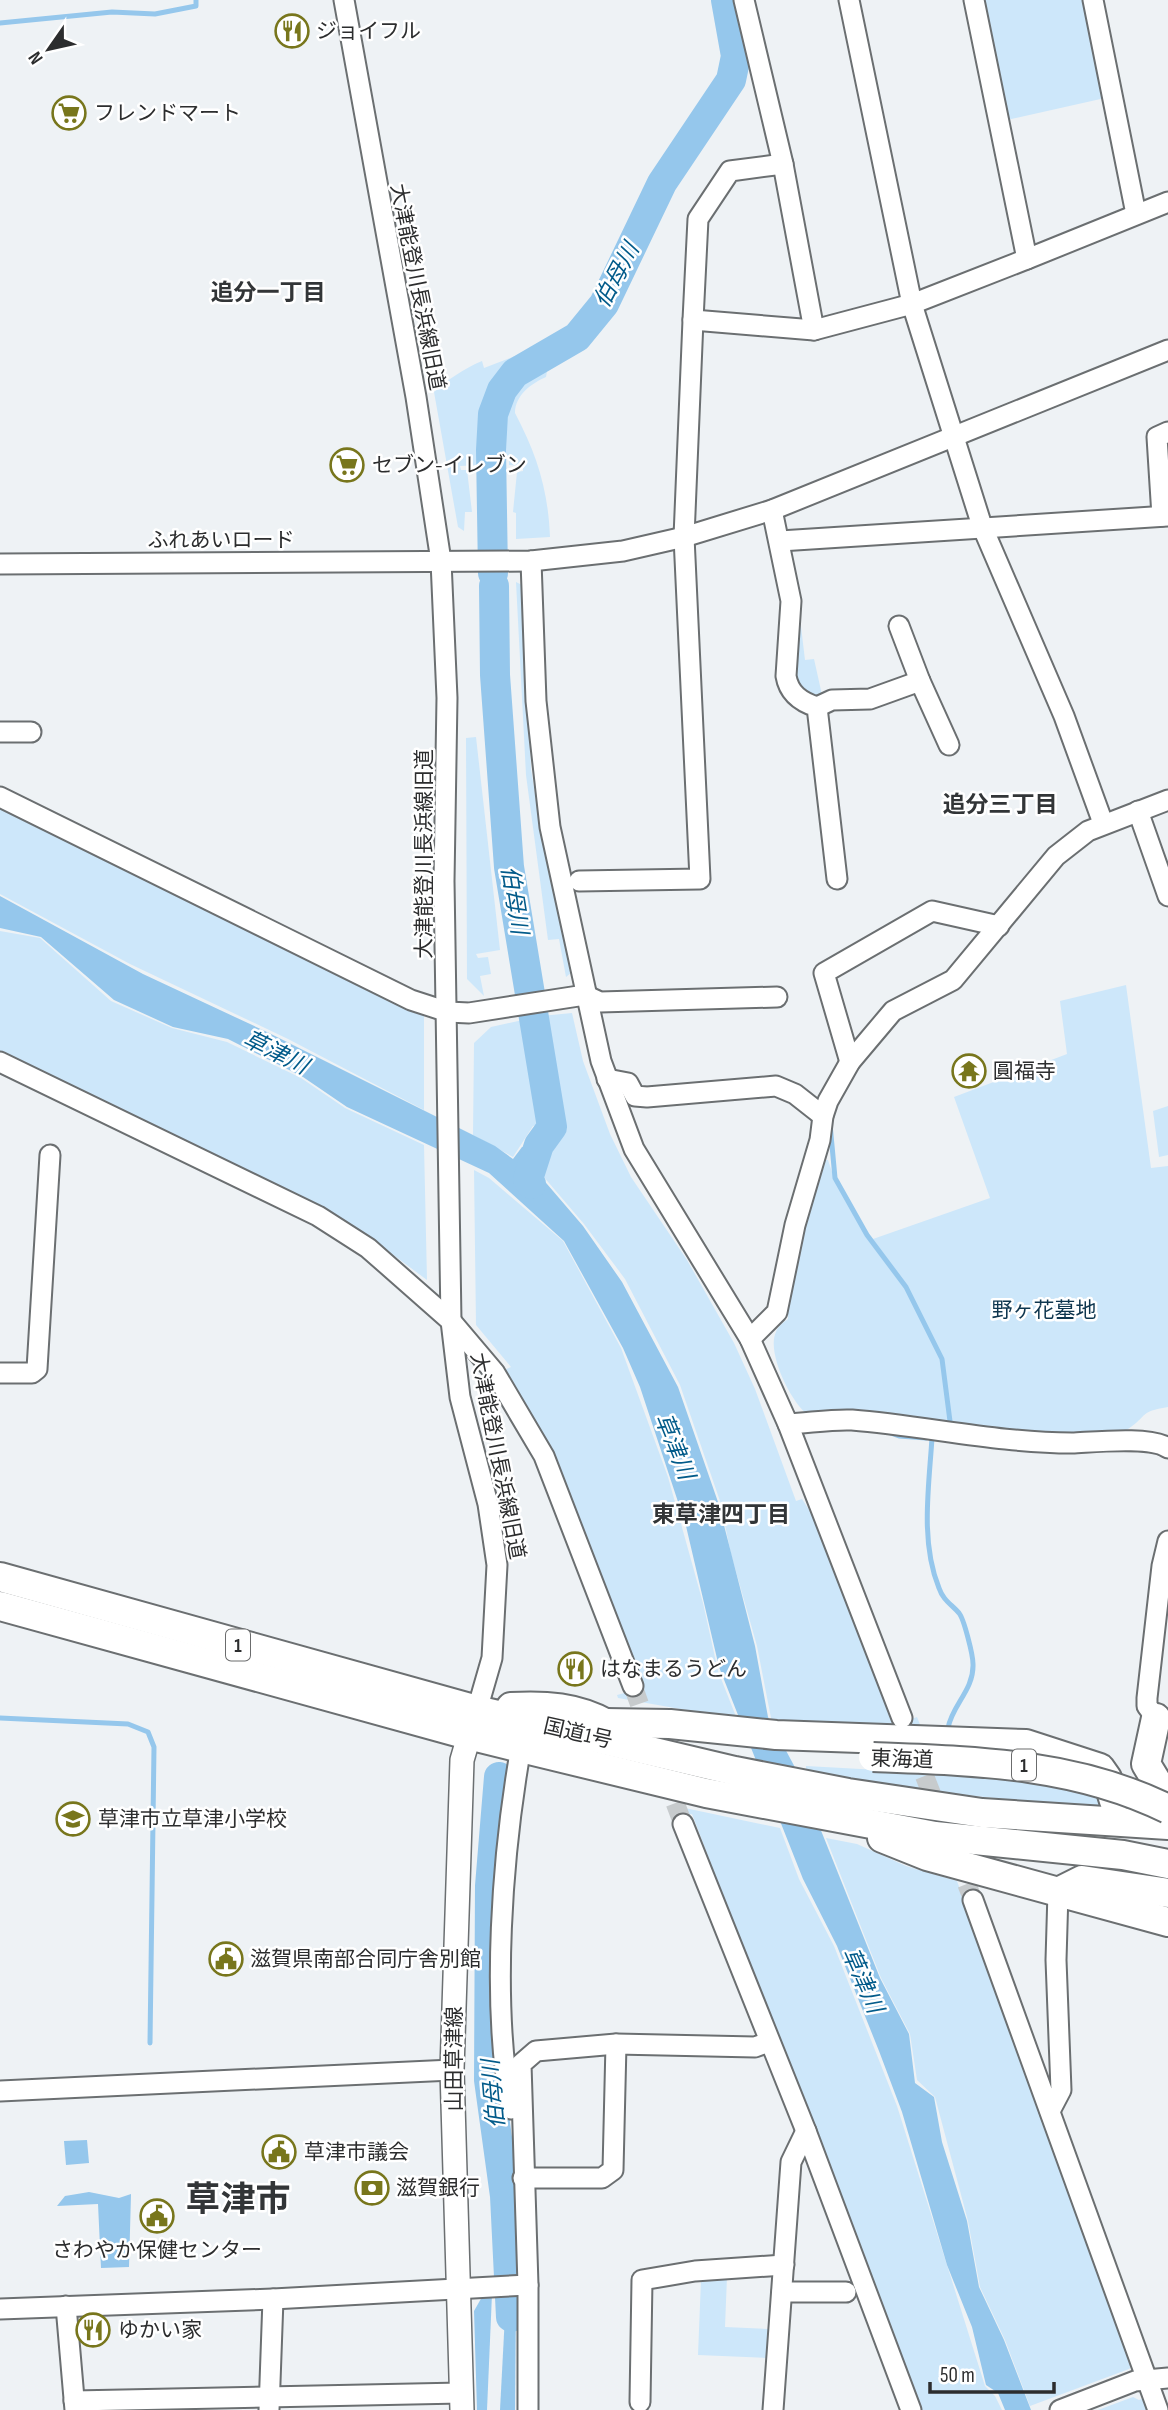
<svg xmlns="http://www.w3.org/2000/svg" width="1168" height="2410" font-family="'Sofia Sans Condensed','Noto Sans JP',sans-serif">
  <rect width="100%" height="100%" fill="#eef2f5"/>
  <!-- green -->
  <g fill="#cde7fa">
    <polygon points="983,0 1084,0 1105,98 1007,120"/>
    <path d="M515,356C479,385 480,423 479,465L460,466L461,470H467L472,512H465L464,531L458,527L434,392C449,379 463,369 482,361L484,368Z"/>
    <path d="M548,366L546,377C532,383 515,395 515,413C537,455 548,489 550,537L516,539V513L513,512L517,472L523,471V466L509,465V456L504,455C506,406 504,394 548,366Z"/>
    <polygon points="516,582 522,585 531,769 541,832 572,972 566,977 559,939 548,940 526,775"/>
    <polygon points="796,618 800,618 805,660 814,659 822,695 810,697 796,684"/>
    <polygon points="476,737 500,950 476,954 478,958 488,957 491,974 480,976 484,996 467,979 466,738"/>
    <polygon points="0,806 424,1016 424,1110 288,1039 130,964 0,894"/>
    <polygon points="0,931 40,938 111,1001 172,1028 227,1042 301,1078 345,1108 424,1145 427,1280 376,1242 321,1210 0,1052"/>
    <path d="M1126,985L1151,1168L1168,1166V1407C1138,1412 1149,1415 1128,1429C1117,1436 1100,1435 1088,1436L807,1414C791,1402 766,1352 776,1332C777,1327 784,1322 788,1319L787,1298L819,1160H828C837,1191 854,1214 873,1239L990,1198L954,1097L1067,1054L1060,1001Z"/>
    <polygon points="572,1013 583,1061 610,1134 631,1177 687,1260 734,1343 755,1389 796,1501 802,1499 824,1533 899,1724 917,1717 921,1727 772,1723 757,1646 731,1554 720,1501 680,1385 625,1279 584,1224 543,1176 544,1146 560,1130 541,1016"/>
    <polygon points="532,1018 530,1056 544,1105 542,1124 533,1126 513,1157 473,1135 474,1043 491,1027"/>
    <polygon points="1168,1106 1168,1155 1159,1157 1153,1111"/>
    <polygon points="474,1170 489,1178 563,1241 621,1348 668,1477 703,1603 718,1671 737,1719 618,1698 617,1695 643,1688 552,1455 504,1370 511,1367 476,1325"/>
    <path d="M806,1766L1007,1777L1108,1799L1110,1807C1007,1802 907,1789 806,1771Z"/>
    <polygon points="680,1807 780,1828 799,1879 834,1946 897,2106 985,2386 995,2396 1002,2410 919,2410 692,1814 676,1818"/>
    <polygon points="826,1838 857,1844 906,1866 957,1881 1069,2194 1134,2364 1129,2369 1030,2406 1005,2340 980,2287 968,2221 935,2097 917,2080 910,2034 881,1978"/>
    <polygon points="727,2277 725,2327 768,2329 767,2358 698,2355 701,2280"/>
    <polygon points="1133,2397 1139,2400 1146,2397 1151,2410 1098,2410"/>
  </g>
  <!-- forest -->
  <polygon fill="#97c9ee" points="492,2294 487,2410 477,2410 474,2311 482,2297"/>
  <!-- water -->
  <g fill="#95c7ec">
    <polygon points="0,896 143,974 267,1032 495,1146 513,1159 522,1147 539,1145 541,1177 583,1226 622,1282 678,1387 718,1502 755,1646 768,1717 798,1773 880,1978 909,2034 915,2083 934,2097 942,2142 967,2221 979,2287 1004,2340 1031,2410 1005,2410 998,2393 986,2385 972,2327 947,2265 902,2112 879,2051 837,1946 803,1879 719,1667 686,1526 640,1387 623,1348 564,1241 489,1173 347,1107 303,1077 228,1039 173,1027 114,1000 41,937 0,928"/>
    <polygon points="87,2140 89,2163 66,2165 64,2141"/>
    <polygon points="89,2192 119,2198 131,2194 129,2267 101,2268 98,2204 57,2206 65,2196"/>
    <polygon points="506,2296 516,2296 515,2410 500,2410"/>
  </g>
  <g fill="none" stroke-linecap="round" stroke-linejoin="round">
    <!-- stream -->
    <g stroke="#95c7ec" stroke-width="5">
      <polyline points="0,23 112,12 155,14 196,6 196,0"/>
      <polyline points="830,1124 835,1178 867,1235 906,1287 942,1359 951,1429"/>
      <polyline points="888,1432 899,1436 926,1438"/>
      <path d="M932,1438C929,1486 920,1542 939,1588C943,1600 951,1604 959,1613C964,1619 973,1655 973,1664C974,1690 952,1705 948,1728"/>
      <polyline points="0,1718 128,1724 148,1732 154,1747 150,2043"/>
    </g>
    <!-- river -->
    <g stroke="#95c7ec" stroke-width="30">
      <polyline points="493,573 491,450 493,414 502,390 515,373 577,337 604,304 662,183 731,80 736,56 726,0"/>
      <polyline points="494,586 495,675 509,867 552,1127 539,1145 528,1179 531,1184"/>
      <polyline points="499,1777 490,1886 489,2080 505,2196 511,2317"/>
    </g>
    <!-- minor-tunnel -->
    <g stroke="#c7cbcd" stroke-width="19" stroke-dasharray="19 10" stroke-linecap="butt">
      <polyline points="633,1686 650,1734"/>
      <polyline points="914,1749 973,1900"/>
      <polyline points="665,1776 683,1824"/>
    </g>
    <defs>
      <g id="minor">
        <polyline points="344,0 416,397 441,561 447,698 444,881 451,1321 460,1397 488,1504 497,1565 492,1658 477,1710"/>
        <polyline points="744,0 783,164 814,330"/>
        <polyline points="849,0 912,304 982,526 1064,716 1103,823"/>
        <polyline points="974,0 1027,259 1168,202"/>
        <polyline points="1093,0 1136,214"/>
        <polyline points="693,320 814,330 912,304 1027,259"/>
        <path d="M772,510L791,601L786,676C789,694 801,702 817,707L837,879"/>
        <polyline points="1162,516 1157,437 1168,432"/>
        <polyline points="780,541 1168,516"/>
        <polyline points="531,561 536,701 550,827 601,1061 634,1149 750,1339 788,1424 902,1718"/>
        <polyline points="0,564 531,561 623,551 684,537 772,510 1168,350"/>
        <polyline points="899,626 920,681 949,745"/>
        <polyline points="817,707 832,700 870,699 920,681"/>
        <polyline points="0,732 31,732"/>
        <polyline points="0,797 411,1000 448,1012 469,1013 585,995 600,1002 777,997"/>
        <polyline points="1138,811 1168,896"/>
        <polyline points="579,881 700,879 684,537 693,320 698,219 730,171 783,164"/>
        <polyline points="0,1062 318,1216 368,1248 451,1321 495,1373 544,1456 633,1686"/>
        <polyline points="850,1062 824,973 932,911 999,926"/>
        <polyline points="607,1079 628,1083 635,1096 647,1097 776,1086 795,1094 823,1116"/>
        <polyline points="750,1339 777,1312 795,1225 820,1140 823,1116 828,1101 850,1062 893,1011 953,980 1056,856 1088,831 1168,800"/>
        <polyline points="0,1373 32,1373 37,1369 50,1155"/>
        <path d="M788,1424C809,1423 832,1419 852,1420C926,1426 999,1443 1072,1443C1095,1442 1151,1436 1168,1448"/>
        <polyline points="1156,1718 1147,1706 1147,1698 1162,1566 1168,1541"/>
        <polyline points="683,1824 806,2131 911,2410"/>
        <polyline points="973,1900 1158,2410"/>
        <polyline points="0,2091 452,2070"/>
        <path d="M511,2109C491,2001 502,1855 521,1747"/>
        <polyline points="1050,2111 1061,2090 1056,1960 1058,1892"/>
        <polyline points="523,2178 602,2178 613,2170 616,2044"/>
        <polyline points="782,2292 846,2292"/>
        <polyline points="66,2306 75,2410"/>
        <polyline points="0,2309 273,2299 528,2285"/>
        <polyline points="74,2401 461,2393"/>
        <polyline points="640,2402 642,2280 695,2271 784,2265"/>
        <polyline points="269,2410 273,2299"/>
        <polyline points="528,2410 528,2285 521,2064 536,2051 616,2044 755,2047 769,2042"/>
        <polyline points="773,2410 791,2162 806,2131"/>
        <polyline points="1060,2410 1135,2381 1168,2378"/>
      </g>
      <polyline id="major" points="462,2410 452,2070 462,1760 474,1719"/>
      <g id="highway">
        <polyline points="0,1577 477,1710 735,1771 848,1793 982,1813 1168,1825"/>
        <polyline points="0,1606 468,1735 706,1793 935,1836 1123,1855 1168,1864"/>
        <path d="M511,1707C545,1705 577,1707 607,1724"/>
        <polyline points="1156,1718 1146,1764 1168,1800"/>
        <polyline points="584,1728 605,1723 670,1724 776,1735 1026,1744 1100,1768 1107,1778 1114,1801"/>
        <polyline points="882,1838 927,1856 1168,1922"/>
        <polyline points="1058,1892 1082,1880 1168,1893"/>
      </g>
    </defs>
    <!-- minor casing -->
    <use href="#minor" stroke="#6b6f71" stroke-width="23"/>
    <!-- major casing -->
    <use href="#major" stroke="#6b6f71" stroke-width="26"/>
    <!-- highway casing -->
    <use href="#highway" stroke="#6b6f71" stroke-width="32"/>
    <!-- minor -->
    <use href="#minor" stroke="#fff" stroke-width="19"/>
    <!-- major -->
    <use href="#major" stroke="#fff" stroke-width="23"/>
    <!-- highway -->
    <use href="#highway" stroke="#fff" stroke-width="28"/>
    <defs>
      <path id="highway-bridge" d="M873,1757C975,1761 1075,1763 1168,1809"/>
    </defs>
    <!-- highway-bridge casing -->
    <use href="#highway-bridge" stroke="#6b6f71" stroke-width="32" stroke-linecap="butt"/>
    <!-- highway-bridge -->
    <use href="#highway-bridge" stroke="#fff" stroke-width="28"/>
  </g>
  <!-- icons -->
  <defs>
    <symbol id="restaurant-ring" viewBox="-11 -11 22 22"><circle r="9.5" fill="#fff" stroke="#78761c" stroke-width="1.5"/><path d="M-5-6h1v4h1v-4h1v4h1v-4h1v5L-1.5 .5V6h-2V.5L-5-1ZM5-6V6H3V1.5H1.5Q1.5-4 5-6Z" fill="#78761c"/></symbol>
    <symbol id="supermarket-ring" viewBox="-11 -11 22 22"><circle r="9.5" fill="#fff" stroke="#78761c" stroke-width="1.5"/><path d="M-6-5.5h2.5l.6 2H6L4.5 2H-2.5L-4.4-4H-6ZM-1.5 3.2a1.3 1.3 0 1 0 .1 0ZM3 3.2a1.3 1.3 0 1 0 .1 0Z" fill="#78761c"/></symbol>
    <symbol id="temple-ring" viewBox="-11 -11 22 22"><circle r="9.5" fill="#fff" stroke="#78761c" stroke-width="1.5"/><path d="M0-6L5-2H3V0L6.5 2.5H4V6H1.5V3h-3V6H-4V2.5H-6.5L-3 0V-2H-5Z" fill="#78761c"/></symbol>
    <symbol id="school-ring" viewBox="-11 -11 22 22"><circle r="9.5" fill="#fff" stroke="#78761c" stroke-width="1.5"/><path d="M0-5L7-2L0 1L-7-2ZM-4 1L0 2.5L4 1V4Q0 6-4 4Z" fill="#78761c"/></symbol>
    <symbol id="civic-ring" viewBox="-11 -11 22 22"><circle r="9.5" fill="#fff" stroke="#78761c" stroke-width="1.5"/><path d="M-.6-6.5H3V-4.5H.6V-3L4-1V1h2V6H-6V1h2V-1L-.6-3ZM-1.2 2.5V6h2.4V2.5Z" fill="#78761c"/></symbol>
    <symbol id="bank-ring" viewBox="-11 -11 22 22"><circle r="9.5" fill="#fff" stroke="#78761c" stroke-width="1.5"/><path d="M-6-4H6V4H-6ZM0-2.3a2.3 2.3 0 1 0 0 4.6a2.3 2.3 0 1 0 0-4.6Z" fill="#78761c"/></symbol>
  </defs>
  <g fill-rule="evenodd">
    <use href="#restaurant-ring" x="273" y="12" width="38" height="38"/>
    <use href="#supermarket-ring" x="50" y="94" width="38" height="38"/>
    <use href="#supermarket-ring" x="328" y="446" width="38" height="38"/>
    <use href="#temple-ring" x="950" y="1052" width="38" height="38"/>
    <use href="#restaurant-ring" x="556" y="1650" width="38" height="38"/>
    <use href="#school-ring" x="54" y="1800" width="38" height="38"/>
    <use href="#civic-ring" x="207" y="1940" width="38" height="38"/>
    <use href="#civic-ring" x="260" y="2133" width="38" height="38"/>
    <use href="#bank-ring" x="353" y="2169" width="38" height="38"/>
    <use href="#civic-ring" x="138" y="2197" width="38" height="38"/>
    <use href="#restaurant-ring" x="74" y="2311" width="38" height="38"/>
  </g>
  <g text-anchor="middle" stroke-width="5" stroke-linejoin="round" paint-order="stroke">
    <!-- shield labels -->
    <g fill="#fff" stroke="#6b6c6d" stroke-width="2">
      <rect x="226" y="1629.5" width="24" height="31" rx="5"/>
      <rect x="1012" y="1749.5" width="24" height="31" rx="5"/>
    </g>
    <g font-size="19" font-weight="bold" fill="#2c2d2e">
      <text x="238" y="1652">1</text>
      <text x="1024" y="1772">1</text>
    </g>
    <!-- poi labels -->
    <g font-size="21" fill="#2c2d2e" stroke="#fff" text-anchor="start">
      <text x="316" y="38">ジョイフル</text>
      <text x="94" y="120">フレンドマート</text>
      <text x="372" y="472">セブン-イレブン</text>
      <text x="993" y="1078">圓福寺</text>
      <text x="600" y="1676">はなまるうどん</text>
      <text x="98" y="1826">草津市立草津小学校</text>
      <text x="250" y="1966">滋賀県南部合同庁舎別館</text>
      <text x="304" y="2159">草津市議会</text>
      <text x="396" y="2195">滋賀銀行</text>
      <text x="157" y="2257" text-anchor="middle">さわやか保健センター</text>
      <text x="118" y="2337">ゆかい家</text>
    </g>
    <!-- street labels -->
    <g font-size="21" fill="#2c2d2e" stroke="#fff">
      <text transform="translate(418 287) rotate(79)" y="7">大津能登川長浜線旧道</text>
      <text x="221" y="547">ふれあいロード</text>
      <text transform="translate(424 854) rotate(-90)" y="7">大津能登川長浜線旧道</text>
      <text transform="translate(498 1456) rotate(79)" y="7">大津能登川長浜線旧道</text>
      <text transform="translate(578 1733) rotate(13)" y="7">国道1号</text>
      <text transform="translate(902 1759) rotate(2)" y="7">東海道</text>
      <text transform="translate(454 2059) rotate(-90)" y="7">山田草津線</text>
    </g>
    <!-- park labels -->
    <g font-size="21" fill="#0e364f" stroke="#fff">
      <text x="1044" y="1317">野ヶ花墓地</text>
    </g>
    <!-- water labels -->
    <g font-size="23" font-style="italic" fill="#025b8a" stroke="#fff">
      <text transform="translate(616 275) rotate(-62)" y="8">伯母川</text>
      <text transform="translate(515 900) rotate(81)" y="8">伯母川</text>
      <text transform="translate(276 1052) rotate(26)" y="8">草津川</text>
      <text transform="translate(675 1446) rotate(68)" y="8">草津川</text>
      <text transform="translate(863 1980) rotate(66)" y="8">草津川</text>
      <text transform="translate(493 2094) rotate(-95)" y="8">伯母川</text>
    </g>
    <!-- neighbourhood labels -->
    <g font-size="23" font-weight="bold" fill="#323537" stroke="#fff">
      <text x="268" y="300">追分一丁目</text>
      <text x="1000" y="812">追分三丁目</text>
      <text x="721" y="1522">東草津四丁目</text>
    </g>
    <!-- town labels -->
    <g font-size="35" font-weight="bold" fill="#323537" stroke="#fff">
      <text x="238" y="2211">草津市</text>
    </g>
  </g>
  <!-- north arrow -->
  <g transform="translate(49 49) rotate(236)" stroke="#ffffff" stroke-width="5" paint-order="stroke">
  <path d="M0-5L12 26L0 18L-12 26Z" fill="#2c2d2e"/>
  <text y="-10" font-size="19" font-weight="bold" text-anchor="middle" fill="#2c2d2e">N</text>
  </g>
  <!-- scale -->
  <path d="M930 2382v10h124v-10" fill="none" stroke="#2c2d2e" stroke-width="3.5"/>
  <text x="940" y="2382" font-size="21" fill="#2c2d2e" stroke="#ffffff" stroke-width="5" paint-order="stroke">50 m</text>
</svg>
